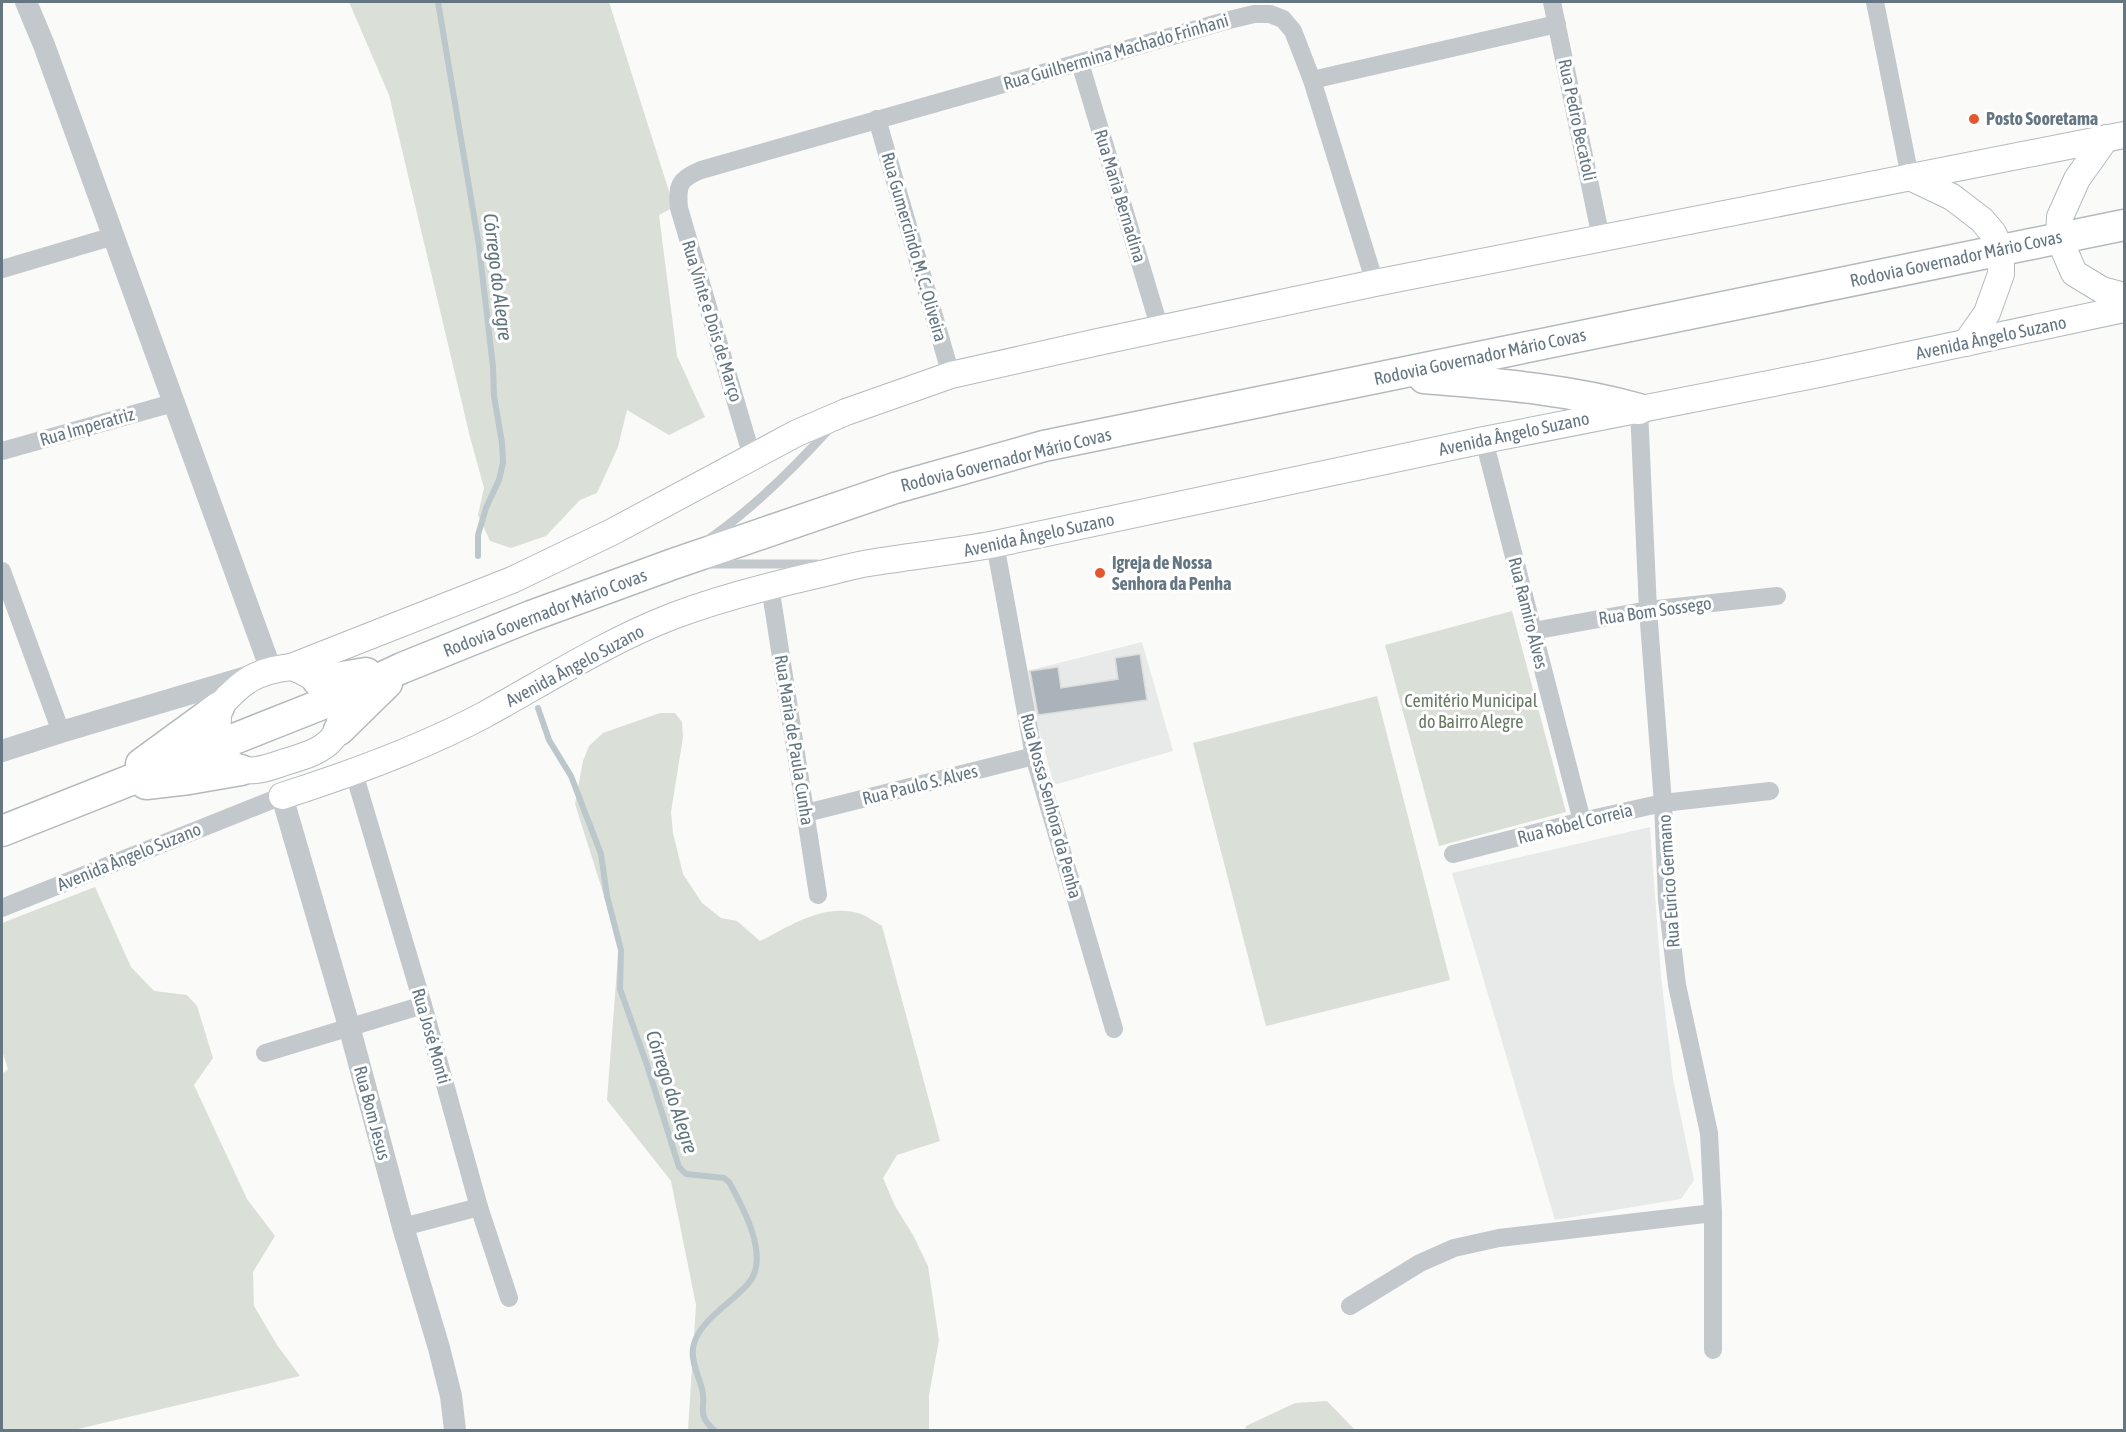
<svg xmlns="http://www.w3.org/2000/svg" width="2126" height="1432" font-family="'Asap Condensed',sans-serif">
  <rect width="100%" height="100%" fill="#fafaf8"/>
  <!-- built -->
  <g fill="#e8e9e9">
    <polygon points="1142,642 1173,751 1054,785 1023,672"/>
    <polygon points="1650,827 1661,976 1673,1079 1694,1180 1681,1199 1555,1220 1452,873"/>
  </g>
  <!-- green -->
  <g fill="#dadfd7">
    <polygon points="349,2 609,2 674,207 659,215 677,356 705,417 669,435 627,410 618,447 597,493 580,500 546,536 511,548 490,541 478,515 484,488 470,437 389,95"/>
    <polygon points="1512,611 1566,812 1439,846 1385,645"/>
    <polygon points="1377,696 1450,980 1266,1026 1193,743"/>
    <path d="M660,713H675L682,722L683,737L671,812L673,833L683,874L702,903L721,918L737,921L760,941C792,925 825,902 861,914C868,917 875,922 882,926L940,1141L897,1155L883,1178L895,1206L913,1235L928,1266L939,1340L929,1395V1430H688L696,1305L671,1181L607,1100L619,943L575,804L583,761L589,746L603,733Z"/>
    <polygon points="95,887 131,967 154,991 187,995 197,1006 213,1058 194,1085 247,1199 275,1236 253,1272 254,1306 277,1345 300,1376 74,1430 2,1430 2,1074 8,1069 2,1051 2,923"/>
    <polygon points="1327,1401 1355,1430 1245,1430 1246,1426 1295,1403"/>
  </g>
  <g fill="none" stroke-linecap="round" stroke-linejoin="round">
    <!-- stream -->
    <g stroke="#bbc7cb" stroke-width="6">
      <polyline points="438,2 479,246 493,367 494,396 502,443 503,463 499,480 486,508 478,535 478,556"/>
      <path d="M538,708L549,740L571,776L601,854L607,896L621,950L620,989L647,1065L679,1167L686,1174L724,1178L729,1182C743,1207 771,1258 748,1284C737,1296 723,1306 711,1318C703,1326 694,1338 693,1349C691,1362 699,1377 702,1389C707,1408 695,1413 714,1430"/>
    </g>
  </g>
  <!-- building -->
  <polygon fill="#aab3b9" stroke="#dcdcda" stroke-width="1.5" points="1140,654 1147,700 1038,715 1030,671 1058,667 1061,688 1118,679 1115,658"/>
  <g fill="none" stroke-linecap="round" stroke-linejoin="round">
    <defs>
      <g id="secondary">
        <polyline points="2106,138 2077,179 2060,217 2059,238 2074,273 2102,290 2124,296"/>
        <polyline points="1910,177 1952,197 1982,220 1993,233 2001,250 2001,274 1987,313 1966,343"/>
        <polyline points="291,667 512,580 612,532 797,433 846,412 951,375 1098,342 1375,283 2124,135"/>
        <path d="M291,667C319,675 359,710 331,740C319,753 298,758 282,763C263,770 238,778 225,756C223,752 219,748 218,744C216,733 218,719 219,707C242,681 256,671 291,667Z"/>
        <path d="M282,796C351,774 420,749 484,715C546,681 606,642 673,616C718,599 764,587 812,576C831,572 850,566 869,563C911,556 953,552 995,544L1484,440L1819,374L2124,309"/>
      </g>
      <g id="trunk">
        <path d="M1424,378C1497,384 1569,389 1639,409"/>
        <polyline points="318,681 366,673"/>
        <polyline points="339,730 387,683"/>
        <polyline points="141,764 219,707"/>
        <polyline points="146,784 189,779 241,770"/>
        <polyline points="2,831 335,699 402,668 531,616 673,564 895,488 1044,446 2124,225"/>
      </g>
    </defs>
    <!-- secondary casing -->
    <use href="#secondary" stroke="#b3babf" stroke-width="28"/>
    <!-- trunk casing -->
    <use href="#trunk" stroke="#b4b9bd" stroke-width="33"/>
    <!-- service -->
    <g stroke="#c3c8cc" stroke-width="9">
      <path d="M709,539C755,507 794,468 831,427"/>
      <polyline points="708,564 817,564"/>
    </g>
    <!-- minor -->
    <g stroke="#c3c8cc" stroke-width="18">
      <polyline points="1552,2 1601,238"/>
      <polyline points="1875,2 1910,177"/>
      <polyline points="1080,63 1160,329"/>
      <polyline points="1312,80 1557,24"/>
      <polyline points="877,119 951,375"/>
      <polyline points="2,269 114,236"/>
      <polyline points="1639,409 1648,610 1663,803 1667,900 1677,985 1709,1133 1713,1213 1713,1350"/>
      <polyline points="1484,440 1582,821"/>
      <polyline points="2,451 173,403"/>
      <path d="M752,457L679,208C677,185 679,179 701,170L1229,20L1254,14H1270L1283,19L1293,31L1312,80L1375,283"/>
      <polyline points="995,544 1034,756 1114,1029"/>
      <polyline points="2,571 61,732"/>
      <polyline points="770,586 818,895"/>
      <polyline points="1533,631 1648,610 1777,596"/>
      <polyline points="354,773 423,1005 479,1207 509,1298"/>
      <polyline points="806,813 1034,756"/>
      <polyline points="1453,854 1582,821 1663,803 1770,791"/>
      <polyline points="2,908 282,796"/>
      <polyline points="265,1053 423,1005"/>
      <polyline points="403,1227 479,1207"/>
      <polyline points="1350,1306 1420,1263 1454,1248 1499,1238 1713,1213"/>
    </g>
    <!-- tertiary -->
    <g stroke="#c3c8cc" stroke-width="22">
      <polyline points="26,2 44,45 271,670"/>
      <polyline points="2,751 61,732 253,675"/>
      <polyline points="282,796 349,1026 403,1227 439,1348 451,1396 455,1430"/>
    </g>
    <!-- secondary -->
    <use href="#secondary" stroke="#fff" stroke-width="26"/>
    <!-- trunk -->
    <use href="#trunk" stroke="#fff" stroke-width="30"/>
  </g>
  <!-- markers -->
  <g fill="#e4572e" stroke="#fff" stroke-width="2">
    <circle cx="1974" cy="119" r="6"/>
    <circle cx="1100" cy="573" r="6"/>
  </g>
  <g text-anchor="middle" stroke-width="6" stroke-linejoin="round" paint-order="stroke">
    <!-- street labels -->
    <g font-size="18" fill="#657683" stroke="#fff">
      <text transform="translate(1116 52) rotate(-16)" y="6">Rua Guilhermina Machado Frinhani</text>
      <text transform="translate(1577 120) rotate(78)" y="6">Rua Pedro Becatoli</text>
      <text transform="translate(1120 196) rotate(73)" y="6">Rua Maria Bernadina</text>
      <text transform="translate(914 247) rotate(74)" y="6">Rua Gumercindo M. C. Oliveira</text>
      <text transform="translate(1956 259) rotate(-12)" y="6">Rodovia Governador Mário Covas</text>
      <text transform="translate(712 321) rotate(73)" y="6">Rua Vinte e Dois de Março</text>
      <text transform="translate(1991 338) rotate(-12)" y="6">Avenida Ângelo Suzano</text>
      <text transform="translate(1480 357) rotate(-12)" y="6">Rodovia Governador Mário Covas</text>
      <text transform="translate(87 427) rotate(-16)" y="6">Rua Imperatriz</text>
      <text transform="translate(1514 434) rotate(-12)" y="6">Avenida Ângelo Suzano</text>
      <text transform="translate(1006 460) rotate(-14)" y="6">Rodovia Governador Mário Covas</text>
      <text transform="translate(1039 535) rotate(-12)" y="6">Avenida Ângelo Suzano</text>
      <text transform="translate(1655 611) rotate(-8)" y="6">Rua Bom Sossego</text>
      <text transform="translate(545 613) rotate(-21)" y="6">Rodovia Governador Mário Covas</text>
      <text transform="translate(1528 613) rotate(76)" y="6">Rua Ramiro Alves</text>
      <text transform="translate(575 666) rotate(-28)" y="6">Avenida Ângelo Suzano</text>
      <text transform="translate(794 740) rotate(81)" y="6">Rua Maria de Paula Cunha</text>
      <text transform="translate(920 785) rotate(-14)" y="6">Rua Paulo S. Alves</text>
      <text transform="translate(1051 806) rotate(75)" y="6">Rua Nossa Senhora da Penha</text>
      <text transform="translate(1575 824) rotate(-14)" y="6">Rua Robel Correia</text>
      <text transform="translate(129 857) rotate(-22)" y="6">Avenida Ângelo Suzano</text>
      <text transform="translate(1669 881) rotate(-94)" y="6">Rua Eurico Germano</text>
      <text transform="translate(431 1036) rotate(74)" y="6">Rua José Monti</text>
      <text transform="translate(372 1113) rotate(75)" y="6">Rua Bom Jesus</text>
    </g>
    <!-- poi labels -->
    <g font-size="18" font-weight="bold" fill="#657683" stroke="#fff" text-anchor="start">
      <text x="1986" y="125">Posto Sooretama</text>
      <text x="1112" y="569">Igreja de Nossa<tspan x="1112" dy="21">Senhora da Penha</tspan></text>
    </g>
    <!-- park labels -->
    <g font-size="18" fill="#687a64" stroke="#fff">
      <text x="1471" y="707">Cemitério Municipal<tspan x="1471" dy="21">do Bairro Alegre</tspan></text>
    </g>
    <!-- water labels -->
    <g font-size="20" font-style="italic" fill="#60757c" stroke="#fff">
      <text transform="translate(498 277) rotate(83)" y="7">Córrego do Alegre</text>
      <text transform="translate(672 1092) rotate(72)" y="7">Córrego do Alegre</text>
    </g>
  </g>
  <!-- border -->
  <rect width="2126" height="1432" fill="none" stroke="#657683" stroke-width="6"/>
</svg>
